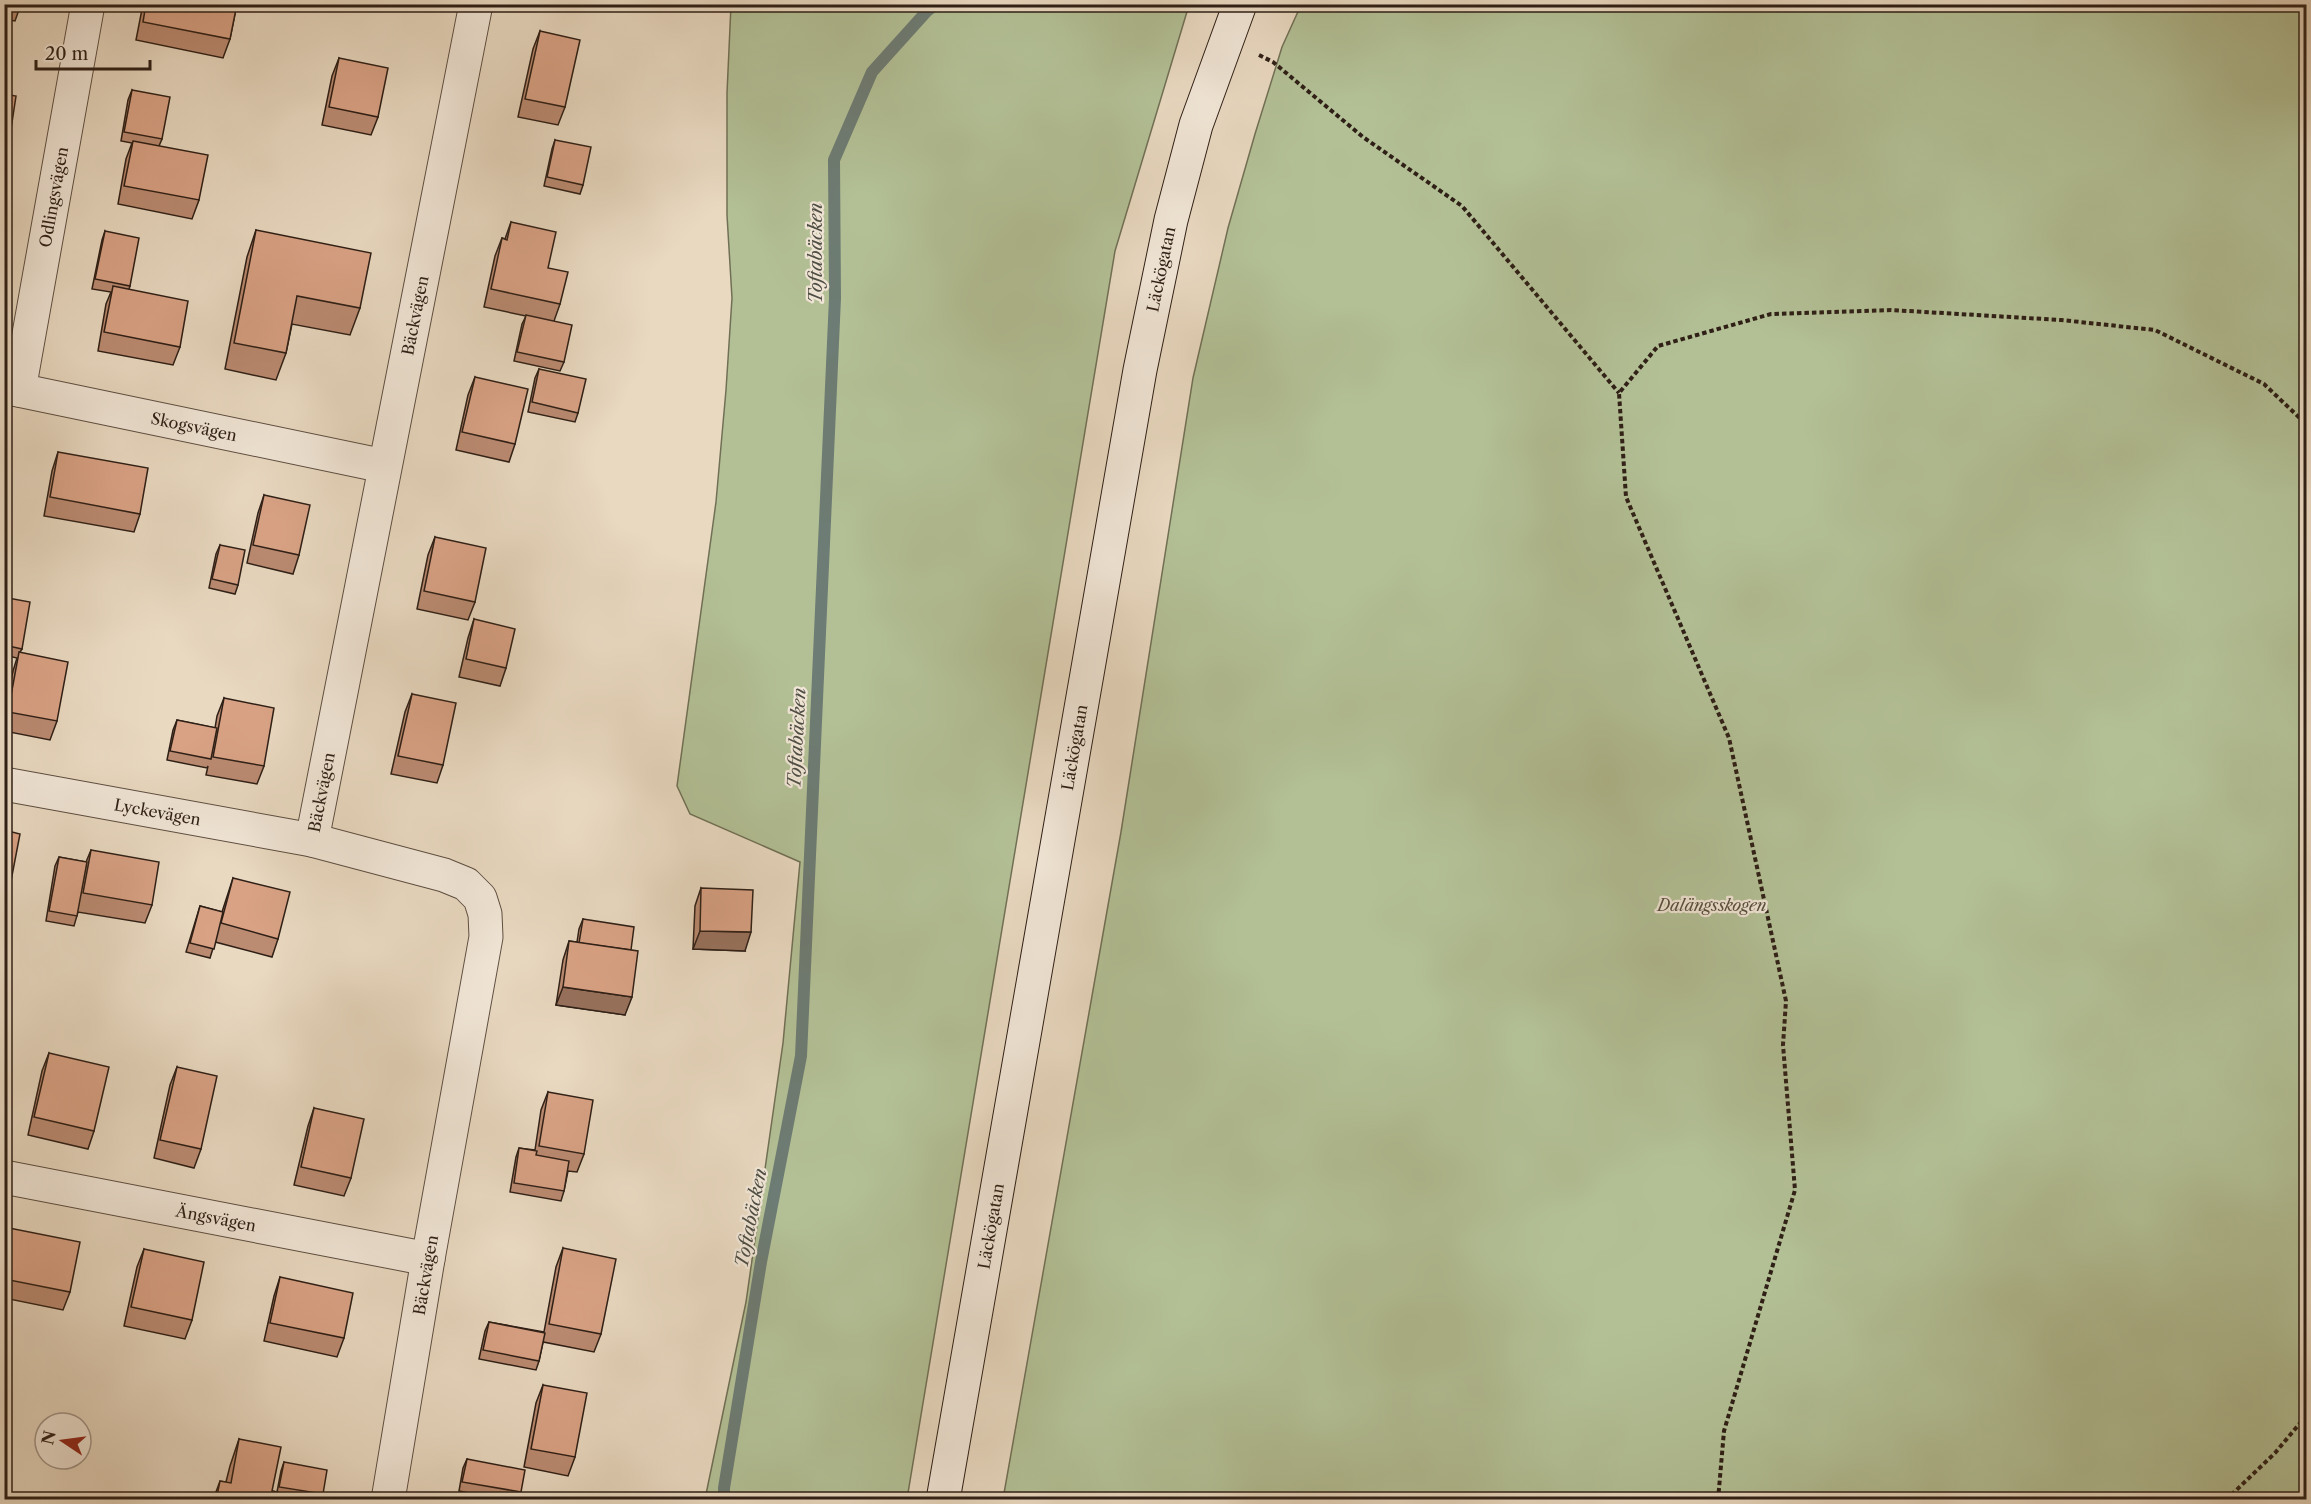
<svg xmlns="http://www.w3.org/2000/svg" width="2311" height="1504" font-family="'Libre Caslon Text',serif">
  <rect width="100%" height="100%" fill="#e9d9c1"/>
  <filter id="stains"><feTurbulence type="fractalNoise" baseFrequency=".00333" numOctaves="4"/><feColorMatrix values="0 0 0 0 .2 0 0 0 0 .09 0 0 0 0 .02 0 0 0 .5 -.17"/></filter>
  <radialGradient id="worn" r=".72"><stop offset=".6" stop-color="#630" stop-opacity="0"/><stop offset="1" stop-color="#630" stop-opacity=".3"/></radialGradient>
  <!-- green -->
  <g fill="#b3c096" stroke="#707056" stroke-width="1.5">
    <polygon points="731,5 1189,5 1115,251 907,1499 705,1499 746,1302 783,1043 800,862 690,814 677,786 716,502 726,390 732,298 727,215 727,93"/>
    <polygon points="1301,5 2306,5 2306,1499 1003,1499 1121,832 1193,378 1228,228 1255,134 1282,47"/>
  </g>
  <g fill="none" stroke-linecap="round" stroke-linejoin="round">
    <!-- stream -->
    <polyline stroke="#6d7c74" stroke-width="12" points="724,1500 724,1488 761,1262 801,1056 835,298 834,160 872,72 927,11 936,4"/>
    <defs>
      <g id="street">
        <path id="s1" d="M4,387L384,466"/>
        <path id="s2" d="M19,390L88,4"/>
        <path id="s3" d="M4,784L312,840"/>
        <path id="s4" d="M4,1177L428,1259"/>
        <path id="s5" d="M388,1500L428,1259L486,937L485,914L480,898L466,884L444,875L312,840L476,4"/>
      </g>
      <g id="secondary">
        <path id="s6" d="M943,1500L1140,370L1171,220L1196,125L1240,4"/>
      </g>
    </defs>
    <!-- street casing -->
    <use href="#street" stroke="#5d4e41" stroke-width="35"/>
    <!-- secondary casing -->
    <use href="#secondary" stroke="#2e1f16" stroke-width="35"/>
    <!-- path -->
    <g stroke="#2e1f16" stroke-width="4" stroke-dasharray="4.5 3" stroke-linecap="butt">
      <polyline points="1259,55 1273,62 1363,137 1462,206 1619,393"/>
      <polyline points="1718,1500 1724,1431 1795,1190 1783,1045 1786,1001 1729,738 1626,497 1619,393 1658,346 1771,314 1891,310 2061,320 2155,330 2264,384 2306,424"/>
      <polyline points="2226,1500 2275,1453 2306,1416"/>
    </g>
    <!-- street -->
    <use href="#street" stroke="#f1e6d7" stroke-width="33"/>
    <!-- secondary -->
    <use href="#secondary" stroke="#f1e6d7" stroke-width="33"/>
  </g>
  <!-- wall -->
  <g fill="#bb8b72" stroke="#2e1f16" stroke-width="1.5">
    <polygon points="4,4 21,4 15,21 4,19"/>
    <polygon points="143,4 237,4 230,39 223,58 136,40"/>
    <polygon points="540,31 565,107 558,125 518,117 533,49"/>
    <polygon points="339,58 378,117 371,135 322,125 332,76"/>
    <polygon points="132,90 162,139 159,146 199,200 192,219 118,204 126,159 132,143 121,141 128,100"/>
    <polygon points="4,94 9,142 6,151 4,151"/>
    <polygon points="555,140 583,185 580,194 544,186 552,149"/>
    <polygon points="511,222 548,268 560,304 554,321 564,362 560,371 514,361 522,324 526,316 484,307 495,256 502,238 505,239"/>
    <polygon points="256,230 360,308 350,335 292,324 286,353 276,380 225,369 247,257"/>
    <polygon points="105,231 130,286 129,289 180,347 173,365 98,351 106,304 111,292 92,289 102,240"/>
    <polygon points="539,369 578,413 575,422 528,412 535,378"/>
    <polygon points="475,377 515,444 509,462 456,450 468,395"/>
    <polygon points="58,452 140,514 134,532 44,516 52,471"/>
    <polygon points="264,495 299,555 293,574 247,563 258,513"/>
    <polygon points="435,537 475,602 468,620 417,609 428,555"/>
    <polygon points="220,545 238,585 235,594 209,588 216,554"/>
    <polygon points="8,598 22,649 20,652 57,721 50,740 4,731 4,714 13,671 17,658 4,655 4,611"/>
    <polygon points="474,619 506,668 500,686 459,677 468,638"/>
    <polygon points="412,694 443,765 437,783 391,774 405,712"/>
    <polygon points="224,698 264,766 257,784 206,775 208,766 207,768 167,760 173,730 177,720 215,728 217,716"/>
    <polygon points="4,830 11,881 4,899"/>
    <polygon points="91,850 152,905 145,923 78,912 74,926 46,921 55,866 59,857 86,862"/>
    <polygon points="233,878 278,939 272,957 215,942 210,958 186,952 200,906 222,912"/>
    <polygon points="701,888 745,951 693,949 695,906"/>
    <polygon points="583,919 631,950 625,1015 556,1005 563,960 569,941 577,942 579,929"/>
    <polygon points="49,1053 94,1131 88,1149 28,1135 42,1071"/>
    <polygon points="177,1067 201,1149 194,1168 154,1158 170,1085"/>
    <polygon points="548,1092 584,1154 577,1172 568,1171 564,1191 561,1201 510,1192 516,1157 519,1148 535,1150 541,1110"/>
    <polygon points="314,1108 351,1178 344,1196 294,1185 308,1126"/>
    <polygon points="4,1227 70,1292 63,1310 4,1298"/>
    <polygon points="563,1248 601,1334 594,1352 543,1342 539,1361 536,1370 479,1359 485,1331 489,1322 544,1332 556,1267"/>
    <polygon points="144,1249 192,1320 185,1339 124,1326 137,1267"/>
    <polygon points="280,1277 344,1338 337,1357 264,1341 274,1296"/>
    <polygon points="543,1385 575,1457 568,1476 524,1467 536,1403"/>
    <polygon points="239,1439 272,1491 277,1492 281,1471 284,1462 323,1494 321,1500 213,1500 220,1481 226,1482 230,1466"/>
    <polygon points="467,1459 521,1492 518,1500 505,1500 459,1491 463,1468"/>
  </g>
  <!-- shaded-wall -->
  <g fill="#98715d" stroke="#2e1f16" stroke-width="1.5">
    <polygon points="700,931 751,932 745,951 693,949"/>
    <polygon points="563,987 632,997 625,1015 556,1005"/>
  </g>
  <!-- building -->
  <g fill="#d9a285" stroke="#2e1f16" stroke-width="1.5">
    <polygon points="146,4 237,4 230,39 143,22"/>
    <polygon points="540,31 580,40 565,107 525,99"/>
    <polygon points="339,58 388,68 378,117 329,107"/>
    <polygon points="132,90 170,97 162,139 124,132"/>
    <polygon points="4,94 16,96 9,142 4,141"/>
    <polygon points="555,140 591,147 583,185 547,177"/>
    <polygon points="133,141 208,155 199,200 124,186"/>
    <polygon points="511,222 556,232 548,268 568,272 560,304 491,289 502,238 507,240"/>
    <polygon points="256,230 371,253 360,308 297,296 286,353 234,343"/>
    <polygon points="105,231 139,238 130,286 95,279"/>
    <polygon points="113,286 188,301 180,347 104,332"/>
    <polygon points="526,315 572,325 564,362 517,352"/>
    <polygon points="539,369 586,379 578,413 532,402"/>
    <polygon points="475,377 528,389 515,444 462,432"/>
    <polygon points="58,452 148,468 140,514 50,497"/>
    <polygon points="264,495 310,505 299,555 253,545"/>
    <polygon points="435,537 486,548 475,602 424,591"/>
    <polygon points="220,545 245,550 238,585 212,579"/>
    <polygon points="8,598 30,602 22,649 4,645 4,621"/>
    <polygon points="474,619 515,629 506,668 466,659"/>
    <polygon points="19,652 68,662 57,721 8,712"/>
    <polygon points="412,694 456,703 443,765 398,756"/>
    <polygon points="224,698 274,708 264,766 213,757"/>
    <polygon points="177,720 217,728 211,759 170,751"/>
    <polygon points="4,830 20,834 11,881 4,880"/>
    <polygon points="91,850 159,862 152,905 83,893"/>
    <polygon points="59,857 87,862 77,916 49,911"/>
    <polygon points="233,878 290,892 278,939 221,923"/>
    <polygon points="701,888 753,890 751,932 700,931"/>
    <polygon points="200,906 223,912 214,949 190,943"/>
    <polygon points="583,919 634,927 631,950 579,943"/>
    <polygon points="569,941 638,951 632,997 563,987"/>
    <polygon points="49,1053 109,1067 94,1131 34,1117"/>
    <polygon points="177,1067 217,1076 201,1149 160,1140"/>
    <polygon points="548,1092 593,1100 584,1154 539,1146"/>
    <polygon points="314,1108 364,1119 351,1178 301,1167"/>
    <polygon points="519,1148 537,1151 536,1155 569,1161 564,1191 514,1183"/>
    <polygon points="4,1227 80,1242 70,1292 4,1279"/>
    <polygon points="563,1248 616,1259 601,1334 549,1324"/>
    <polygon points="144,1249 204,1262 192,1320 131,1307"/>
    <polygon points="280,1277 353,1293 344,1338 270,1323"/>
    <polygon points="489,1322 545,1333 539,1361 483,1350"/>
    <polygon points="543,1385 587,1393 575,1457 531,1449"/>
    <polygon points="239,1439 281,1447 272,1491 315,1500 216,1500 220,1481 231,1483"/>
    <polygon points="467,1459 525,1470 521,1492 462,1482"/>
    <polygon points="284,1462 327,1470 323,1494 279,1487"/>
  </g>
  <g text-anchor="middle" stroke-width="4.5" stroke-linejoin="round" paint-order="stroke">
    <!-- street labels -->
    <g font-size="16" fill="#2e1f16" stroke="#f1e6d7">
      <text dy="6" stroke="none"><textPath href="#s2" startOffset="196">Odlingsvägen</textPath></text>
      <text dy="6" stroke="none"><textPath href="#s6" startOffset="1250">Läckögatan</textPath></text>
      <text dy="6" stroke="none"><textPath href="#s5" startOffset="1326">Bäckvägen</textPath></text>
      <text dy="6" stroke="none"><textPath href="#s1" startOffset="194">Skogsvägen</textPath></text>
      <text dy="6" stroke="none"><textPath href="#s6" startOffset="764">Läckögatan</textPath></text>
      <text dy="6" stroke="none"><textPath href="#s5" startOffset="840">Bäckvägen</textPath></text>
      <text dy="6" stroke="none"><textPath href="#s3" startOffset="156">Lyckevägen</textPath></text>
      <text dy="6" stroke="none"><textPath href="#s4" startOffset="216">Ängsvägen</textPath></text>
      <text dy="6" stroke="none"><textPath href="#s6" startOffset="278">Läckögatan</textPath></text>
      <text dy="6" stroke="none"><textPath href="#s5" startOffset="228">Bäckvägen</textPath></text>
    </g>
    <!-- park labels -->
    <g font-size="16" font-style="italic" fill="#564f3c" stroke="#f1e6d7">
      <text x="1712" y="911">Dalängsskogen</text>
    </g>
    <!-- water labels -->
    <g font-size="18" font-style="italic" fill="#4e4e45" stroke="#f1e6d7">
      <text transform="translate(816 253) rotate(-90)" y="6">Toftabäcken</text>
      <text transform="translate(797 738) rotate(-87)" y="6">Toftabäcken</text>
      <text transform="translate(751 1218) rotate(-79)" y="6">Toftabäcken</text>
    </g>
  </g>
  <!-- margin -->
  <rect width="2311" height="1504" fill="none" stroke="#e9d9c1" stroke-width="24"/>
  <rect x="6" y="6" width="2299" height="1492" fill="none" stroke="#2e1f16" stroke-width="3"/>
  <rect x="12" y="12" width="2287" height="1480" fill="none" stroke="#2e1f16" stroke-width="1.5"/>
  <!-- north arrow -->
  <g transform="translate(63 1441) rotate(283)"><circle r="28" fill="#f1e6d7" stroke="#a3968a" stroke-width="1.5"/>
  <path d="M0-4.5L10 22L0 15L-10 22Z" fill="#8f2418"/>
  <text y="-9" font-size="16" font-weight="bold" text-anchor="middle" fill="#2e1f16">N</text>
  </g>
  <!-- scale -->
  <path d="M36 60v9h114v-9" fill="none" stroke="#2e1f16" stroke-width="3"/>
  <text x="45" y="60" font-size="18" fill="#2e1f16" stroke="#f1e6d7" stroke-width="4.5" paint-order="stroke">20 m</text>
  <rect width="100%" height="100%" filter="url(#stains)"/>
  <rect width="100%" height="100%" fill="url(#worn)"/>
</svg>
